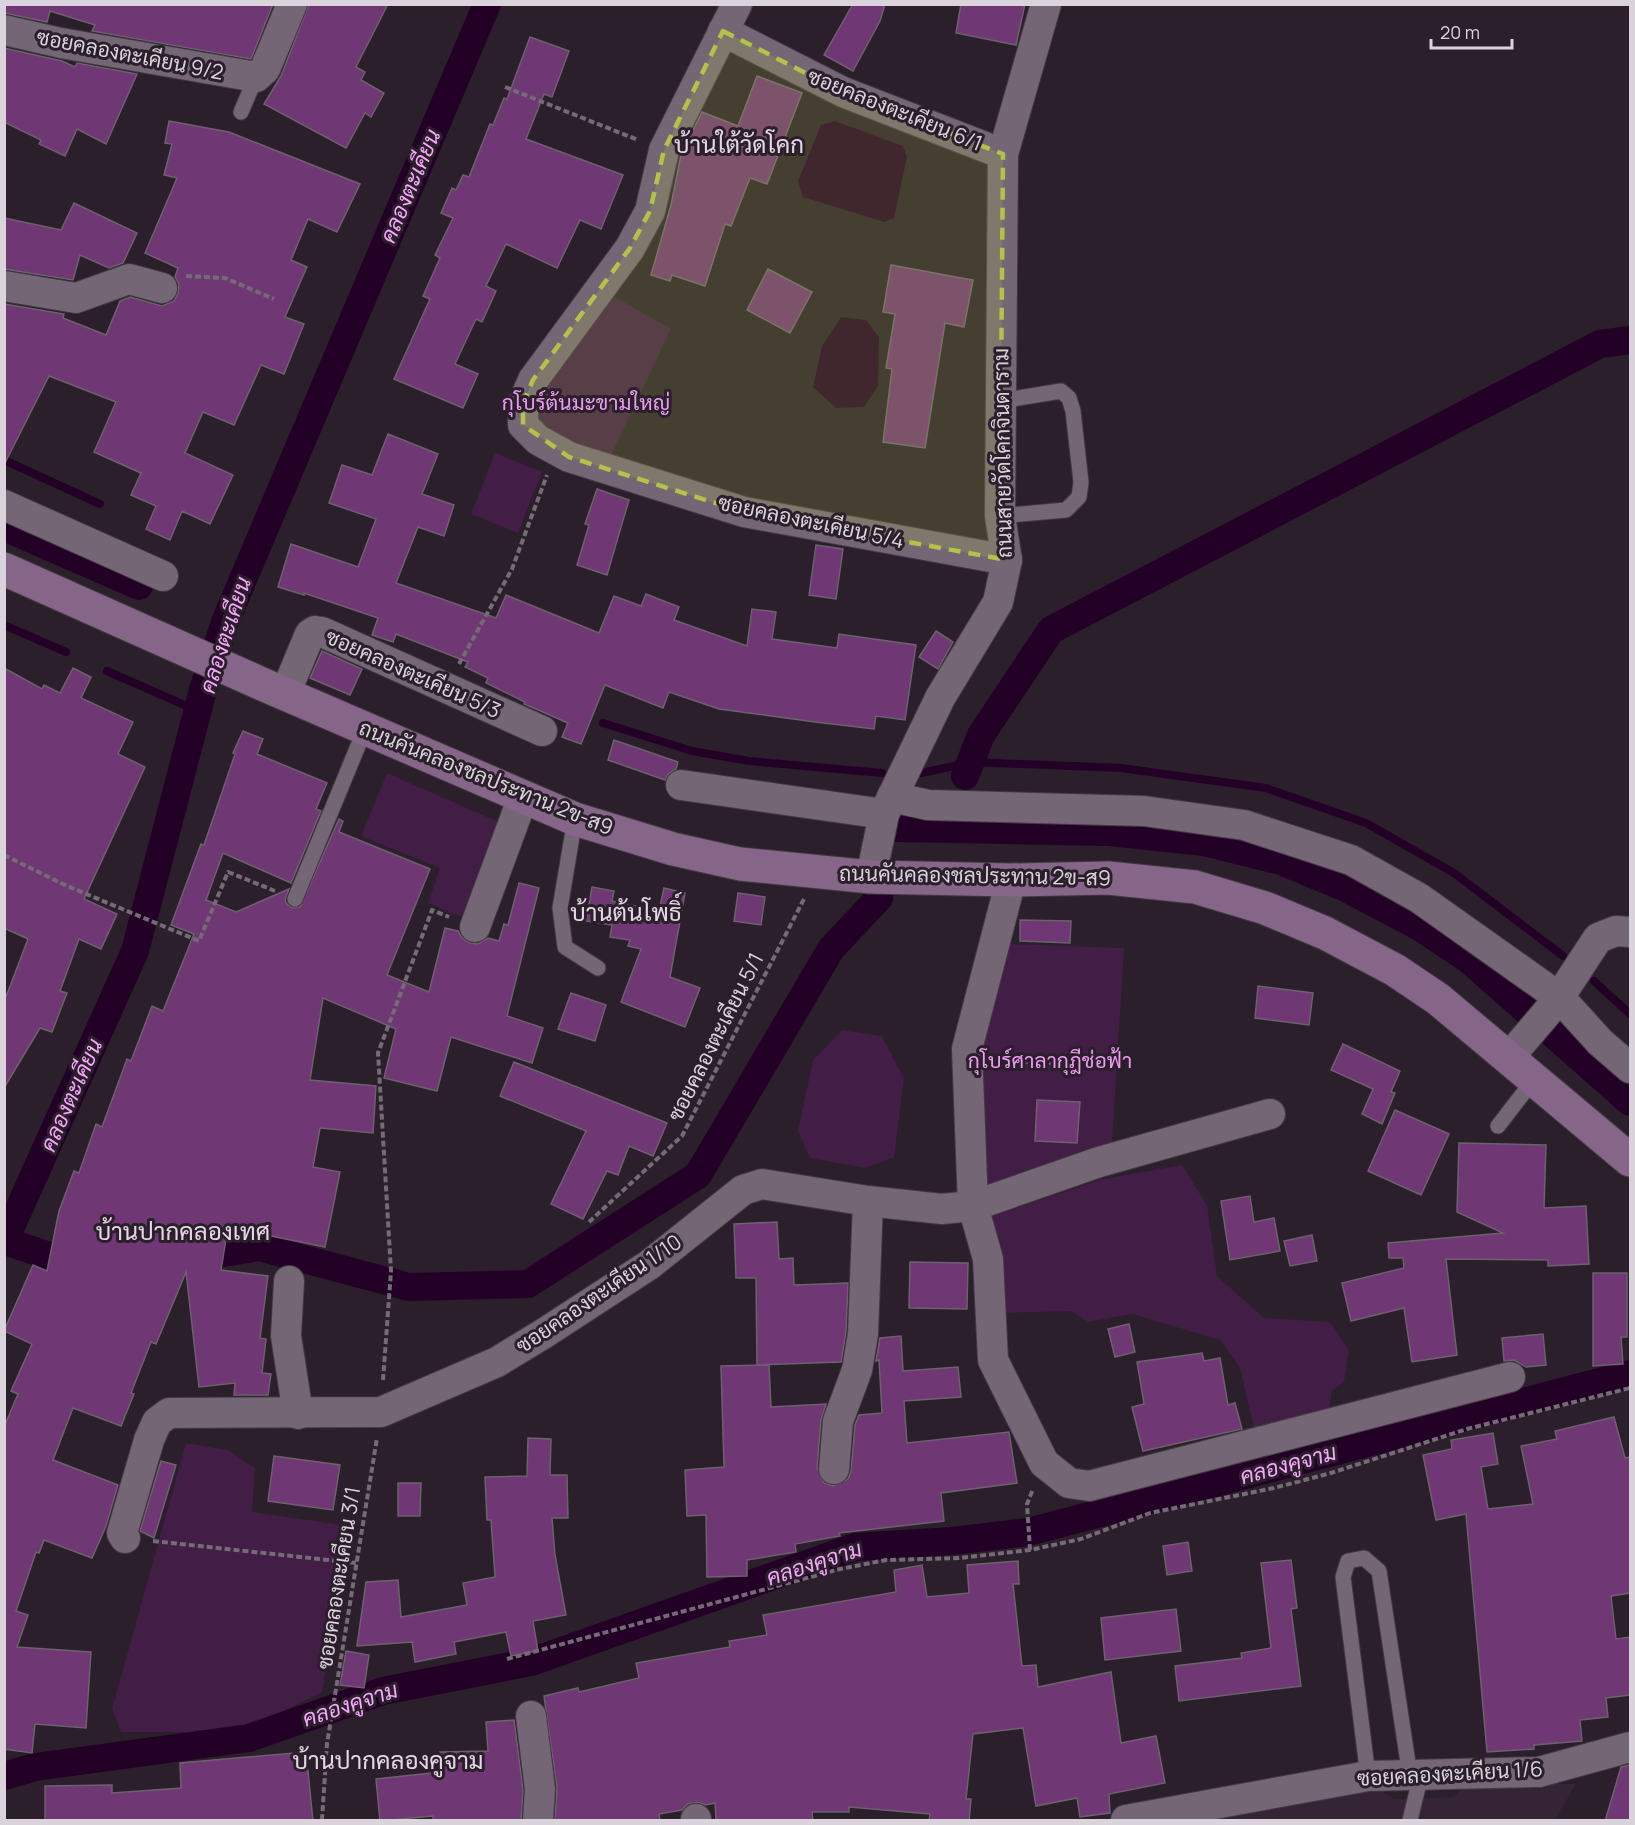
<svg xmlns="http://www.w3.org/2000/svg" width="1635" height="1825" font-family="Manrope,Sarabun,sans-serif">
  <rect width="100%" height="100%" fill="#2a1f2b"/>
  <!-- built -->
  <polygon fill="#342435" points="1465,1784 1576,1784 1555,1820 1189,1820 1372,1786 1395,1799 1454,1797"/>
  <!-- green -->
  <g fill="#421d45">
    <path d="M611,295L671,329L607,463C571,446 524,438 541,387Z"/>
    <polygon points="495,453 542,472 518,533 471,514"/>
    <polygon points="387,773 503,824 467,919 428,903 440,868 361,836"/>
    <polygon points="1009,944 1124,948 1112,1143 986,1189 981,1059"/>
    <polygon points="842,1030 882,1036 904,1079 894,1157 865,1168 810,1158 798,1131 813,1060"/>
    <polygon points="1182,1165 1207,1205 1217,1276 1264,1318 1330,1322 1349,1350 1344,1382 1332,1391 1328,1415 1254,1428 1240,1368 1220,1340 1132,1314 1088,1322 1071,1311 1003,1313 991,1217 1102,1179"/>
    <polygon points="186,1443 227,1450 255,1468 252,1512 350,1526 322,1692 254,1725 206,1732 121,1732 112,1709"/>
  </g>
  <!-- water -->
  <g fill="#230026">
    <polygon points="835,121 903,146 907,157 894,218 884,222 803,197 798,181 821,125"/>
    <polygon points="841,317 866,320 879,337 878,386 864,407 836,408 813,387 822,346"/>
  </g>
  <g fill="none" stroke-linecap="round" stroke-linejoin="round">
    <!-- stream -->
    <g stroke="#230026" stroke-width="8">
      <polyline points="4,460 100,504"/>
      <polyline points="4,625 66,652"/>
      <polyline points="107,671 198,711"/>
      <polyline points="603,723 692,751 749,761 882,773"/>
      <polyline points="922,773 971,762 1121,768 1266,788 1366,823 1454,873 1563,956"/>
      <polyline points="1594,981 1630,1014"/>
    </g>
    <!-- canal -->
    <g stroke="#230026" stroke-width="28">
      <polyline points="4,527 139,586"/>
      <polyline points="965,776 981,735 1051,630 1600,344 1630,340"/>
      <polyline points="899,828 1110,832 1204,842 1281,861 1346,888 1420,927 1468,959 1630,1102"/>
      <polyline points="5,1241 61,1260 87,1262"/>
      <polyline points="4,1242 135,951 203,690 225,622 487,4"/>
      <polyline points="186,1259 259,1247 409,1287 528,1284 698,1175 831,949 879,898"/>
      <polyline points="4,1776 35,1767 249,1738 383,1691 531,1662 855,1547 952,1541 1028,1532 1630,1374"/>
    </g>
  </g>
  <!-- building -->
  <g fill="#6f3773" stroke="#6e606f" stroke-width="1.5">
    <polygon points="4,4 273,4 251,59 92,31 95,25 50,11 47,22 4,13"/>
    <polygon points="309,4 388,4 356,67 365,72 361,80 384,93 371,117 365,113 346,148 264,104 281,76"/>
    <polygon points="853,4 885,4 880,21 853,71 824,55"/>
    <polygon points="961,4 1025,4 1016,45 956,33"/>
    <polygon points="530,37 569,51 552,97 544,94 526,139 623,175 601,229 580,220 557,268 506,244 486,286 496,291 482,322 476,319 455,364 478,374 463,408 394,379 430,299 423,296 440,258 435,255 453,218 441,213 452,188 456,190 463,175 469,177 490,124 493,125 504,98 507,99"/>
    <polygon points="4,48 62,61 75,67 77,63 137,74 106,144 77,129 65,156 39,144 41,140 4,122"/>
    <polygon points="757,76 802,93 767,184 750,178 731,226 725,224 705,286 672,275 670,281 651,275 671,205 681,155 702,112 738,126"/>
    <polygon points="169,121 229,132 360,184 337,232 308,219 291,260 307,267 285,317 304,324 284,374 261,365 234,425 203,412 185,453 233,475 210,524 182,511 170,540 146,529 156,506 131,495 141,473 94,452 116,402 49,376 4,465 4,304 64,314 63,318 106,335 120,301 130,297 162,306 174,301 178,293 179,284 175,277 178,268 145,253 177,178 164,175 172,144 165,143"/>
    <polygon points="74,203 137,233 123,263 109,268 80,255 73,280 4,269 4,218 61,230"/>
    <polygon points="891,265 973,280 964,327 945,323 925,448 883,442 892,369 886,368 895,314 883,312"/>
    <polygon points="768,269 812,292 790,333 747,310"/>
    <polygon points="388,434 438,454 422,494 454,505 444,536 418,527 396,583 496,618 506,595 599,633 614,596 641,606 646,594 679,607 674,620 747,646 752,609 776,612 772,639 837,648 839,634 916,645 905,720 876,716 874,729 815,722 719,709 669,692 663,708 605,685 581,744 562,737 568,723 524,704 525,702 486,683 488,678 465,667 468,662 396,634 393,642 372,635 378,618 304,593 304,595 278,587 291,544 358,567 376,519 329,503 342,465 372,475"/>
    <polygon points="597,489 629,500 607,575 577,565 589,525 585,524"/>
    <polygon points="816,545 843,549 836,599 809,595"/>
    <polygon points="936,631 953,642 938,669 919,657"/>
    <polygon points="322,651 362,669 350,695 310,678"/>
    <polygon points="4,668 42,689 44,685 60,693 73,668 91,677 81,698 133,722 118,754 145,767 84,899 117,914 101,949 79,939 60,991 67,993 52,1032 40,1028 4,1088 4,1002 28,939 4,928"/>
    <polygon points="243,731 263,739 257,754 327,783 316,809 321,811 291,883 223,853 206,900 236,912 289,889 285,900 287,904 292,908 300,907 339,819 343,821 339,832 430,869 387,975 429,992 445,928 458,931 462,938 470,943 478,944 488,938 499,941 504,924 508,925 519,883 539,888 507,1016 543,1028 532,1063 451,1037 437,1091 384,1078 396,1029 323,998 310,1080 376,1086 373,1133 320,1128 313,1167 340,1172 325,1247 228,1227 221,1270 268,1276 260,1338 266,1339 262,1373 271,1374 268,1395 234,1395 235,1383 199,1387 186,1272 156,1344 151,1342 131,1393 134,1394 121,1426 73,1408 53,1460 118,1485 106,1526 92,1558 44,1540 39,1553 36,1552 16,1611 28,1615 17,1647 91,1652 86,1728 35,1724 32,1753 4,1749 4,1427 18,1394 11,1391 32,1344 4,1331 33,1265 47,1271 59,1211 74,1171 79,1173 96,1124 102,1127 127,1059 131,1061 152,1006 163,1011 194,934 171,925 201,844 204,845 235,754 233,753"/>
    <polygon points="614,740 678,762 676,769 668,774 665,780 608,760"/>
    <polygon points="592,887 614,891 612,901 659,911 664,888 685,893 670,977 700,988 685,1027 621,1002 641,949 628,946 630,940 610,937 612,925 586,921"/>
    <polygon points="738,893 765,897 761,925 734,921"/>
    <polygon points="1020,920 1071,921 1070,943 1020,941"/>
    <polygon points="1258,986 1313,993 1309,1025 1255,1018"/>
    <polygon points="571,993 606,1005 595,1041 558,1029"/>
    <polygon points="1343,1044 1400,1071 1391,1092 1395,1093 1382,1124 1362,1114 1373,1089 1331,1070"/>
    <polygon points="514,1062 667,1123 653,1156 629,1146 618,1175 607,1171 583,1219 551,1204 586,1131 500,1096"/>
    <polygon points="1037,1100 1080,1102 1077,1143 1035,1141"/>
    <polygon points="1395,1110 1449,1134 1421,1195 1368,1171"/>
    <polygon points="1459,1143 1546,1145 1544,1208 1586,1206 1589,1264 1548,1266 1548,1260 1446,1259 1457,1355 1412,1362 1404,1308 1351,1321 1342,1283 1404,1268 1403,1258 1389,1258 1388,1243 1503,1233 1457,1212"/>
    <polygon points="1250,1196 1254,1222 1274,1218 1280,1251 1230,1260 1221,1201"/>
    <polygon points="777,1222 779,1259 793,1258 794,1285 848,1283 846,1332 841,1362 757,1365 756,1278 736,1278 734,1224"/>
    <polygon points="1312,1235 1317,1261 1290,1266 1284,1241"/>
    <polygon points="910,1262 968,1263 967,1309 909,1308"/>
    <polygon points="1593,1273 1627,1273 1627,1337 1621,1337 1623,1364 1593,1366"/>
    <polygon points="1129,1324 1135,1352 1115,1357 1108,1329"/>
    <polygon points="1543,1334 1546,1365 1526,1367 1514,1360 1504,1361 1502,1338"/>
    <polygon points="901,1336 903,1371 958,1367 961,1397 904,1401 907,1443 1009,1432 1017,1483 941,1493 944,1521 839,1533 840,1536 795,1544 796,1552 747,1560 747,1576 707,1577 706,1515 687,1516 685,1470 724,1467 721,1366 769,1365 771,1407 826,1404 821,1420 817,1468 824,1483 833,1486 848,1479 851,1471 855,1425 859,1415 882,1413 879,1360 876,1361 880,1338"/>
    <polygon points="1202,1353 1204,1361 1220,1358 1228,1405 1235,1403 1242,1429 1143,1451 1132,1407 1144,1404 1137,1362"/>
    <polygon points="1614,1417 1625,1458 1630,1457 1630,1593 1611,1596 1616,1639 1630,1637 1630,1695 1606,1698 1608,1717 1580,1720 1582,1741 1534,1745 1534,1749 1487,1752 1466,1514 1436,1520 1423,1455 1452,1449 1451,1440 1493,1433 1498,1464 1481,1467 1488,1509 1533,1504 1521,1446 1557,1439 1555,1431"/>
    <polygon points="528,1438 551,1439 550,1475 567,1475 568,1518 552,1518 555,1555 566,1615 533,1621 538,1651 511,1656 506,1632 454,1642 456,1654 415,1662 412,1642 357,1646 366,1582 398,1580 401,1617 467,1605 463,1583 495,1577 491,1520 487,1520 485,1477 527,1476"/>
    <polygon points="274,1456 340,1465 333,1510 268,1501"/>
    <polygon points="161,1461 176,1465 154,1538 140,1531"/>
    <polygon points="398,1483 421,1483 420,1516 398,1516"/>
    <polygon points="1188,1542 1192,1571 1167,1575 1163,1546"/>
    <polygon points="1291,1560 1297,1608 1291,1609 1301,1686 1179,1701 1175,1666 1242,1658 1241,1653 1271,1648 1261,1563"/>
    <polygon points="1018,1561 1019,1584 1013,1584 1022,1666 1036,1665 1038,1687 1111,1672 1121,1743 1156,1736 1165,1783 1109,1794 1110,1813 1080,1817 1077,1798 1036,1806 1023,1728 973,1734 966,1799 971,1799 969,1821 929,1821 930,1814 849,1807 849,1812 812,1812 813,1821 716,1821 715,1803 706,1805 697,1802 688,1804 682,1810 659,1814 660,1821 555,1821 557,1787 544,1696 578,1688 579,1692 639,1678 636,1663 730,1647 729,1641 767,1635 763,1615 896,1592 894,1570 922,1565 927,1597 969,1593 967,1565"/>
    <polygon points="1176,1609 1181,1651 1105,1660 1101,1618"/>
    <polygon points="346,1651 369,1655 364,1688 340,1685"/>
    <polygon points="514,1720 523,1790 521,1821 433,1821 433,1816 380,1821 376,1779 441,1772 440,1752 488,1751 486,1722"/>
    <polygon points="306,1752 313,1821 45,1821 45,1786 112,1785 112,1793 181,1788 180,1763"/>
    <polygon points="1630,1765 1630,1821 1605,1821 1621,1767"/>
  </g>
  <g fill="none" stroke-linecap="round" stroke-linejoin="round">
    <defs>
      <g id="lane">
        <polyline points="241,112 256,77"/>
        <polyline points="1000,401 1061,391 1069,398 1073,411 1081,482 1079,497 1066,510 1000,516"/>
        <polyline points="575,819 560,908 565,947 598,968"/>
        <polyline points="295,899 365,729"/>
        <polyline points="1498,1126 1535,1078"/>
        <polyline points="1368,1776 1343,1577 1348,1561 1364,1558 1379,1571 1410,1776"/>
        <polyline points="1410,1820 1421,1775"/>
      </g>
      <g id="street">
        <polyline points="737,4 664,150 650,211 630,248 533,380 523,403 523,425 538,440 569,457 744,512 1007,560"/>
        <polyline points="4,30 61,43 256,77 265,69 292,4"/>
        <polyline points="723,31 843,92 1003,154"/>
        <polyline points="4,286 76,298 129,279 162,288"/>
        <polyline points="4,505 163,576"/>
        <polyline points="285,694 310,634 315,631 322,632 542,731"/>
        <polyline points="681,785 884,814"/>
        <polyline points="892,797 928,805 1144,811 1244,825 1351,860 1419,898 1560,998 1600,1042 1630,1068"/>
        <polyline points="871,877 884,814 940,698 998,602 1007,560 1000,516 1003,154 1046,4"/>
        <polyline points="1011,880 967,1049 973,1206 988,1259 993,1360 1044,1463 1069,1483 1089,1486 1510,1377"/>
        <polyline points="475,927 523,797"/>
        <polyline points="1510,1056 1556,1002 1598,938 1616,931 1630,932"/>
        <polyline points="289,1281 286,1336 298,1414"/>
        <polyline points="834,1469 838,1421 857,1370 863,1334 868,1201"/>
        <polyline points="125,1538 122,1533 149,1440 157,1422 169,1413 381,1412 497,1362 543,1334 649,1265 743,1190 762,1184 868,1201 942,1209 973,1206 1099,1162 1270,1114"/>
        <polyline points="531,1716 540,1789 538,1820"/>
        <polyline points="696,1819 696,1820"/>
        <polyline points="1126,1820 1368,1776 1539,1772 1630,1747"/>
      </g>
      <polyline id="secondary" points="4,569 262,684 575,819 673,849 740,864 871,877 1011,880 1108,878 1195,887 1265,908 1325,933 1395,970 1438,999 1630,1160"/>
    </defs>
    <!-- lane casing -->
    <use href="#lane" stroke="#433943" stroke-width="17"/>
    <!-- street casing -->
    <use href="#street" stroke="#433943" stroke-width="32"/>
    <!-- secondary casing -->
    <use href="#secondary" stroke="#433943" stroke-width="35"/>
    <!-- path -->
    <g stroke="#756b76" stroke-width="4" stroke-dasharray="6 3" stroke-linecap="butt">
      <polyline points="505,87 638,140"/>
      <polyline points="186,276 225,278 274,299"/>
      <polyline points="459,664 512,569 547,475"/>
      <polyline points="4,855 67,886 199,941 228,872 275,891"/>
      <polyline points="995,1060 1094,1065"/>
      <polyline points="589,1222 682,1136 804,899"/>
      <polyline points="383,1380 391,1271 378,1053 432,910 449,917"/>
      <polyline points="153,1541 356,1563"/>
      <polyline points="1030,1550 1027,1504 1033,1489"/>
      <polyline points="507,1659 840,1569 886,1560 959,1558 1030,1550 1081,1539 1150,1513 1274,1488 1331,1473 1467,1429 1630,1388"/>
      <polyline points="322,1820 327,1744 377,1438"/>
    </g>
    <!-- lane -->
    <use href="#lane" stroke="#746675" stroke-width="15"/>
    <!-- street -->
    <use href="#street" stroke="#746675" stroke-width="30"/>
    <!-- secondary -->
    <use href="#secondary" stroke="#866688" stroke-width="33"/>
  </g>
  <!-- marked area -->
  <path fill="#b5c249" fill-opacity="0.2" stroke="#b5c249" stroke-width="4.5" stroke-dasharray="12 8" stroke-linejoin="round" d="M723,31L843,92L1003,154L1000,516L1007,560L744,512L569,457L523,425V403L533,380L630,248L650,211L664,150Z"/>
  <g text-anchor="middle" stroke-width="6" stroke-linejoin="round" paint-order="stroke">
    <!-- street labels -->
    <g font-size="21" fill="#dbd3db" stroke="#2a1f2b">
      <text transform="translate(130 55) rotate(11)" y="7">ซอยคลองตะเคียน 9/2</text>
      <text transform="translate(895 110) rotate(22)" y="7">ซอยคลองตะเคียน 6/1</text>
      <text transform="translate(1003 453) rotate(-91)" y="7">ถนนสายวัดโคกจินดาราม</text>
      <text transform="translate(811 522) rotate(12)" y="7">ซอยคลองตะเคียน 5/4</text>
      <text transform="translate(413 674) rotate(24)" y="7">ซอยคลองตะเคียน 5/3</text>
      <text transform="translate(486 778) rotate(22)" y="7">ถนนคันคลองชลประทาน 2ข-ส9</text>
      <text transform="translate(975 876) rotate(1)" y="7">ถนนคันคลองชลประทาน 2ข-ส9</text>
      <text transform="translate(716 1037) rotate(-63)" y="7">ซอยคลองตะเคียน 5/1</text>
      <text transform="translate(599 1294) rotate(-34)" y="7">ซอยคลองตะเคียน 1/10</text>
      <text transform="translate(339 1578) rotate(-81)" y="7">ซอยคลองตะเคียน 3/1</text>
      <text transform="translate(1450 1774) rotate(-3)" y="7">ซอยคลองตะเคียน 1/6</text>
    </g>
    <!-- park labels -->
    <g font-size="21" fill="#ed9cf2" stroke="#2a1f2b">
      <text x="586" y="410">กุโบร์ต้นมะขามใหญ่</text>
      <text x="1050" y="1068">กุโบร์ศาลากุฎีช่อฟ้า</text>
    </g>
    <!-- water labels -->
    <g font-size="22" font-style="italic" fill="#f8a7fd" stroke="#2a1f2b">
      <text transform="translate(410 186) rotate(-67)" y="8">คลองตะเคียน</text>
      <text transform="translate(225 635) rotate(-72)" y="8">คลองตะเคียน</text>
      <text transform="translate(71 1095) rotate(-66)" y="8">คลองตะเคียน</text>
      <text transform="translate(1288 1464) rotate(-15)" y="8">คลองคูจาม</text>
      <text transform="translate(814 1563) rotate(-18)" y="8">คลองคูจาม</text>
      <text transform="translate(350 1704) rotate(-18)" y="8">คลองคูจาม</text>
    </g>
    <!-- quarter labels -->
    <g font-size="24" fill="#e6d6e6" stroke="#2a1f2b">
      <text x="739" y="153">บ้านใต้วัดโคก</text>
      <text x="626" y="921">บ้านต้นโพธิ์</text>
      <text x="183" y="1240">บ้านปากคลองเทศ</text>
      <text x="388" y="1769">บ้านปากคลองคูจาม</text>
    </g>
  </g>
  <!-- border -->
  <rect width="1635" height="1825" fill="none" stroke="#dbd3db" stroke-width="12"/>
  <!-- scale -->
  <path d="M1431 39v9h81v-9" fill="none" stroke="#dbd3db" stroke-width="3"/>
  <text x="1440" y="39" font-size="18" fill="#dbd3db" stroke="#2a1f2b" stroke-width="4.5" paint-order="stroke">20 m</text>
</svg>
